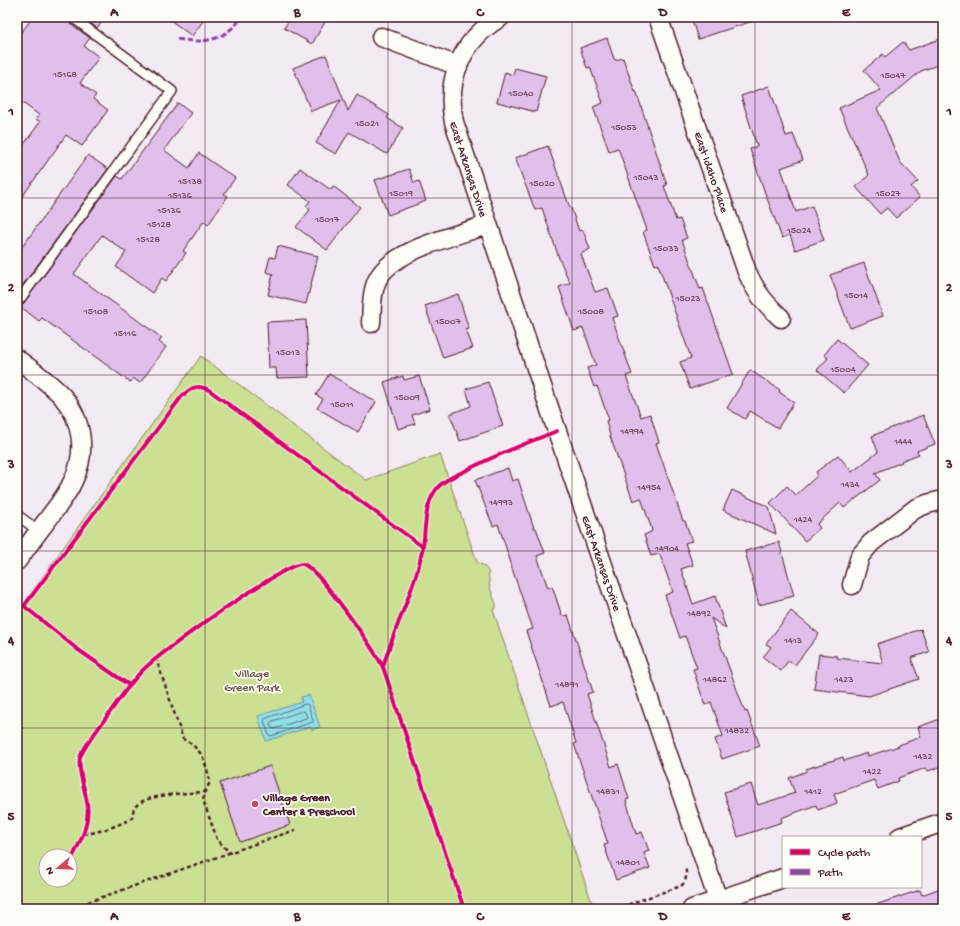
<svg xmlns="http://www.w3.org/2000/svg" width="960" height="926" font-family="'Gochi Hand',sans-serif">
  <rect width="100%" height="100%" fill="#f4eaf3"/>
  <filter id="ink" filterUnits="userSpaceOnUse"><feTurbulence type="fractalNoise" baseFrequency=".025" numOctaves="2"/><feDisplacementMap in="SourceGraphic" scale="8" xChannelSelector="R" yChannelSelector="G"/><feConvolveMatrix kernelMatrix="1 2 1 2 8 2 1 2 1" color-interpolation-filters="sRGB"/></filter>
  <g filter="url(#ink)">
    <!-- green -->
    <path fill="#cce094" stroke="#8b8060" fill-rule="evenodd" d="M201,356L366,480L440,454L477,562L484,566L488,571L490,588L496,604V608L493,610L594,909H17V612ZM46,856H70V880H46Z"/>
    <!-- water -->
    <polygon fill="#8edfe8" stroke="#73929c" points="309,695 320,727 312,730 310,727 266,741 258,716 302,702 301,697"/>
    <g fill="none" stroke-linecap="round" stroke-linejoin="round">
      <!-- shore -->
      <g stroke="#656c77" stroke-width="1">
        <polygon points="306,704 308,705 313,720 313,722 271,736 269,735 264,721 265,719"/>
        <polygon points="303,711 305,712 307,717 306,718 274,729 272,728 270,724 271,722"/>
      </g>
    </g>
    <!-- building -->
    <g fill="#e0bfeb" stroke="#4a1f2b">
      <polygon points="33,17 66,17 68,22 90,38 84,46 99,57 80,83 96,95 93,99 108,110 82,146 66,135 17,204 17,154 40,122 36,119 39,115 17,99 17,38"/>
      <polygon points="82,17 106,17 97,28"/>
      <polygon points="166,17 206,17 192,36"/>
      <polygon points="291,17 328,17 312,44 284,28"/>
      <polygon points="691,17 755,17 756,20 698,39"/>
      <polygon points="607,38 614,59 616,60 623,58 635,92 636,91 667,185 664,186 676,220 680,219 687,238 682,240 700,289 703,288 733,374 690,389 680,362 691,358 658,264 655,265 643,232 647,230 618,148 609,151 593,107 603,103 590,67 587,68 580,48"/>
      <polygon points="943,38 943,63 921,71 877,108 900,162 918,181 911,187 920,197 896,218 887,208 880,214 856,187 869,175 839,108 881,90 864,70 883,54 885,57 903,42 909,50"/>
      <polygon points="326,55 348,111 357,95 389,115 387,118 403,128 387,154 349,132 336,154 316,143 341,100 311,111 293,68"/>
      <polygon points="515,68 546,76 536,112 497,102 505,72 513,75"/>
      <polygon points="769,86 786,136 793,134 803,160 781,168 796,212 812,206 824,240 795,250 790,235 782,238 765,193 750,149 757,146 741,96"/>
      <polygon points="178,103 191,113 164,150 189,168 199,153 235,178 224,194 228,196 208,225 204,221 183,251 186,253 166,281 162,278 152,293 116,267 126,252 102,235 74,274 162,338 159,342 166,347 140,383 133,378 130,382 42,318 39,321 21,307 117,176 122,179"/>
      <polygon points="548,146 570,208 571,208 579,231 583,230 590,249 581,254 595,292 608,288 618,316 612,318 632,374 626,376 641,417 650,414 659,442 656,443 683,521 685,521 692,541 685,543 693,565 681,569 693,604 715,596 726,629 711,618 745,712 747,711 760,746 722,759 715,739 723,736 711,702 705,705 693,669 697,668 685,636 680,638 665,595 673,592 660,555 659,554 651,556 644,535 651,532 651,531 652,530 641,498 633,501 611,439 606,421 609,420 597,386 594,387 587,368 596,365 583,328 574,331 559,287 570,283 559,258 542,208 535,210 515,158"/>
      <polygon points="88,155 108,169 17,293 17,254"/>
      <polygon points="300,168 331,190 333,186 360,207 327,250 296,227 310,210 306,206 310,201 288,185"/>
      <polygon points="409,169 414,183 419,181 426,201 388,215 375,180"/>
      <polygon points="278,246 318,256 306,304 268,295 273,274 266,272 270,257 275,258"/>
      <polygon points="864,263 883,316 850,328 830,275"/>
      <polygon points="458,294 469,329 466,330 473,348 443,358 425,306"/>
      <polygon points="306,320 309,377 277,378 276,368 269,368 267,322"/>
      <polygon points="837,339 868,365 844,393 817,370 828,358 824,355"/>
      <polygon points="750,370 780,390 779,392 794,402 778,428 750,411 745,419 727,408"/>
      <polygon points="329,374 376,402 358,432 317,408 323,399 316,395"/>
      <polygon points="403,376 404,380 419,376 430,409 412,415 415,424 398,429 384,382"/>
      <polygon points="488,382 503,426 460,441 450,414 471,406 466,389"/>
      <polygon points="923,415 935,444 917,451 919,454 901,461 902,462 875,473 880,480 844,508 840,503 817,524 820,528 805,541 770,503 787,486 796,495 818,475 816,472 838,455 852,472 878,452 872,436"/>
      <polygon points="508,468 512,481 518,479 534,528 536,528 545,553 537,556 548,588 552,586 562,616 568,615 593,692 587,694 611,767 618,764 629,799 626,800 636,834 642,832 649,851 644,853 650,868 616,880 604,845 608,844 574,744 576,743 563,702 551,706 526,631 533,629 510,563 511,563 498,524 493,526 475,480"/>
      <polygon points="732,490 769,507 776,534 723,510"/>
      <polygon points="779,542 794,596 759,605 745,551"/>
      <polygon points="791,611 819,634 795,665 788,661 781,671 763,657 771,647 766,644"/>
      <polygon points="921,629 929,652 911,658 919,679 869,696 814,689 819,654 837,656 837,658 883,663 877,644"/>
      <polygon points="943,718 943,766 928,771 926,768 898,778 899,781 878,789 874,780 834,794 837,803 818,810 816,805 781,818 782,822 738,837 724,792 751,784 758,805 795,793 789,778 807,771 806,769 843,757 844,761 867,753 868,756 899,746 899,745 921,737 918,727"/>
      <polygon points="270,766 290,825 240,842 220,783"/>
      <polygon points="938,889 943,904 943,909 873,909 872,906 920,890 922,895"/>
    </g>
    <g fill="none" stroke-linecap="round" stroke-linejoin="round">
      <defs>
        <g id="service">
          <polyline points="17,303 172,91 72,17"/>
          <polyline points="17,515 39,531"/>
        </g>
        <g id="minor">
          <path d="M501,17C463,39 445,78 454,122L557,431L718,900"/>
          <path d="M658,17L747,272C757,294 764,302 781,318"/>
          <polyline points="381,37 458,66"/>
          <path d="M371,323C372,310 371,295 376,283C388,250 456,236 487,225"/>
          <path d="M17,359C33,371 49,382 62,396C83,420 87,453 73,481C67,495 57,507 48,519C37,533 27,547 17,561"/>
          <polyline points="852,585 860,556 871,543 915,509 927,504 943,500"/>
          <polyline points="900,837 943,822"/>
          <polyline points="692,909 783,878"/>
        </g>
      </defs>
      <!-- service casing -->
      <use href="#service" stroke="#4a1f2b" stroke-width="12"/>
      <!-- minor casing -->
      <use href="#minor" stroke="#4a1f2b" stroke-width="21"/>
      <!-- path -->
      <g stroke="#4a1f2b" stroke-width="2.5" stroke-dasharray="4 3" stroke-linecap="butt">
        <polyline points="17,600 24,606"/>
        <polyline points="156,658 183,739 192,744 202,755 207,769 210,782 205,792 203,800 217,839 224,847 231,853"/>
        <path d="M84,834C97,833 121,825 132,818C133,813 133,809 136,806C146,794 190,793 205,792"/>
        <polyline points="68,909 295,830"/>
        <path d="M615,909L681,886C687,881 687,874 685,867"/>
      </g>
      <!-- service -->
      <use href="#service" stroke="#fdfcf7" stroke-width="9"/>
      <!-- minor -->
      <use href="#minor" stroke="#fdfcf7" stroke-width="18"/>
      <!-- quiet -->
      <path stroke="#8e44ad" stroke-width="3" stroke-dasharray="6 3" stroke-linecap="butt" d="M177,39C205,44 224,41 242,17"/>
      <defs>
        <g id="cycleway">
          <path d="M383,667C394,627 416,588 423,546C426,526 424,502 439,486C446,479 456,475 465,471C495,455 526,443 557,431"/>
          <path d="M129,685L77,649L24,606L182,396C192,387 197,384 209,390L423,547"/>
          <path d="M70,862C81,841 92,821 86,797C83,783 78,770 80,757C86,743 97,731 105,719C118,702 129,683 144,669C159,653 289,560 303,564C319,569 374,650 383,667L464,909"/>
        </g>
      </defs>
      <!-- cycleway casing -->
      <use href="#cycleway" stroke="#fdfcf7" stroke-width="6"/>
      <!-- cycleway -->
      <use href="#cycleway" stroke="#d6006c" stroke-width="4"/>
    </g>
  </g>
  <!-- grid -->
  <path fill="none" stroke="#4a1f2b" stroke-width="1" stroke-opacity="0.55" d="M205,17V909M388,17V909M572,17V909M755,17V909M17,198H943M17,375H943M17,551H943M17,728H943"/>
  <!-- markers -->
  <circle fill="#d1495b" stroke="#fdfcf7" stroke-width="1.5" cx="255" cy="804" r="4"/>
  <g text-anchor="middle" stroke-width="3.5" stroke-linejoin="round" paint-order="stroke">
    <!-- number labels -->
    <g font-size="10" fill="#70475b">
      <text x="65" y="77">15168</text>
      <text x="893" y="78">15047</text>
      <text x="521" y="96">15040</text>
      <text x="367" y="126">15021</text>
      <text x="624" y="130">15053</text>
      <text x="646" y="180">15043</text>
      <text x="190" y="184">15138</text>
      <text x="542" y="186">15020</text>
      <text x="401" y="196">15019</text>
      <text x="888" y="196">15027</text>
      <text x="180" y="198">15136</text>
      <text x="169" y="213">15136</text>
      <text x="327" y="222">15017</text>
      <text x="159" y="227">15128</text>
      <text x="799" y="233">15024</text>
      <text x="148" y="242">15128</text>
      <text x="666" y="251">15033</text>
      <text x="856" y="298">15014</text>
      <text x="688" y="301">15023</text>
      <text x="96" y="314">15108</text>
      <text x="591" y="314">15008</text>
      <text x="448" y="324">15007</text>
      <text x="125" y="336">15116</text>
      <text x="288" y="355">15013</text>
      <text x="843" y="372">15004</text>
      <text x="407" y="400">15009</text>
      <text x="342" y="407">15011</text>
      <text x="632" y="434">14994</text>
      <text x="903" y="444">1444</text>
      <text x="850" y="487">1434</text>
      <text x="649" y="490">14954</text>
      <text x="501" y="505">14993</text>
      <text x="803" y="522">1424</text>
      <text x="667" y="551">14904</text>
      <text x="699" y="616">14892</text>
      <text x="793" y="643">1413</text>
      <text x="715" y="682">14862</text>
      <text x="844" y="682">1423</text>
      <text x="567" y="687">14891</text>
      <text x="737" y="733">14832</text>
      <text x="923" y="759">1432</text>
      <text x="872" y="774">1422</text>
      <text x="608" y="794">14831</text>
      <text x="813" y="794">1412</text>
      <text x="628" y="865">14801</text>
    </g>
    <!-- street labels -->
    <g font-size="12" fill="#4a1f2b" stroke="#fdfcf7">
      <text transform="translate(469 169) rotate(72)" y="4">East Arkansas Drive</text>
      <text transform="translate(712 172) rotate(71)" y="4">East Idaho Place</text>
      <text transform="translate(602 563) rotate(71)" y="4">East Arkansas Drive</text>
    </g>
    <!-- park labels -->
    <g font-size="12" fill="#6a4f45" stroke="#fdfcf7">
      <text x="252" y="677">Village<tspan x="252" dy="14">Green Park</tspan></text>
    </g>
    <!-- poi labels -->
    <g font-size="12" font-weight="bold" fill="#4a1f2b" stroke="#fdfcf7" text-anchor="start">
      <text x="263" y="801">Village Green<tspan x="263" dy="14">Center &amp; Preschool</tspan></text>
    </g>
  </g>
  <!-- margin -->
  <rect width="960" height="926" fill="none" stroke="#fdfcf7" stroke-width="44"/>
  <!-- legend -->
  <rect x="782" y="836" width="140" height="52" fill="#fdfcf7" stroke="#b5a4a5"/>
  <rect x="790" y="849" width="20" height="6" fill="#d6006c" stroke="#b5a4a5"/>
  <text x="818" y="856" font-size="12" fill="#4a1f2b">Cycle path</text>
  <rect x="790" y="869" width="20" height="6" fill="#8e44ad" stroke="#b5a4a5"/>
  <text x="818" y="876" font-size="12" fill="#4a1f2b">Path</text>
  <!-- north arrow -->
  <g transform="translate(58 868) rotate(251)"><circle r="19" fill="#fdfcf7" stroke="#b5a4a5"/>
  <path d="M0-3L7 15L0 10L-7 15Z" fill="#d1495b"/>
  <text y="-6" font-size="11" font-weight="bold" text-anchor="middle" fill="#4a1f2b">N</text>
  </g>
  <rect x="22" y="22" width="916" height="882" fill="none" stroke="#4a1f2b" stroke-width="1.5"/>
  <g font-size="13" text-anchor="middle" font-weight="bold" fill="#4a1f2b">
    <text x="114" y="16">A</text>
    <text x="297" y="16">B</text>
    <text x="480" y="16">C</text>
    <text x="663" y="16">D</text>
    <text x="846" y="16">E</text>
    <text x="11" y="115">1</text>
    <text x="949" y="115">1</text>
    <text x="11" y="291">2</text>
    <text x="949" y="291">2</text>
    <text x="11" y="468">3</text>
    <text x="949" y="468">3</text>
    <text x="11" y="644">4</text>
    <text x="949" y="644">4</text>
    <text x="11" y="820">5</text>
    <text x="949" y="820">5</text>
    <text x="114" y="920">A</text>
    <text x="297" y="920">B</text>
    <text x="480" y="920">C</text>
    <text x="663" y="920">D</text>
    <text x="846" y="920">E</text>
  </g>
</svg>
